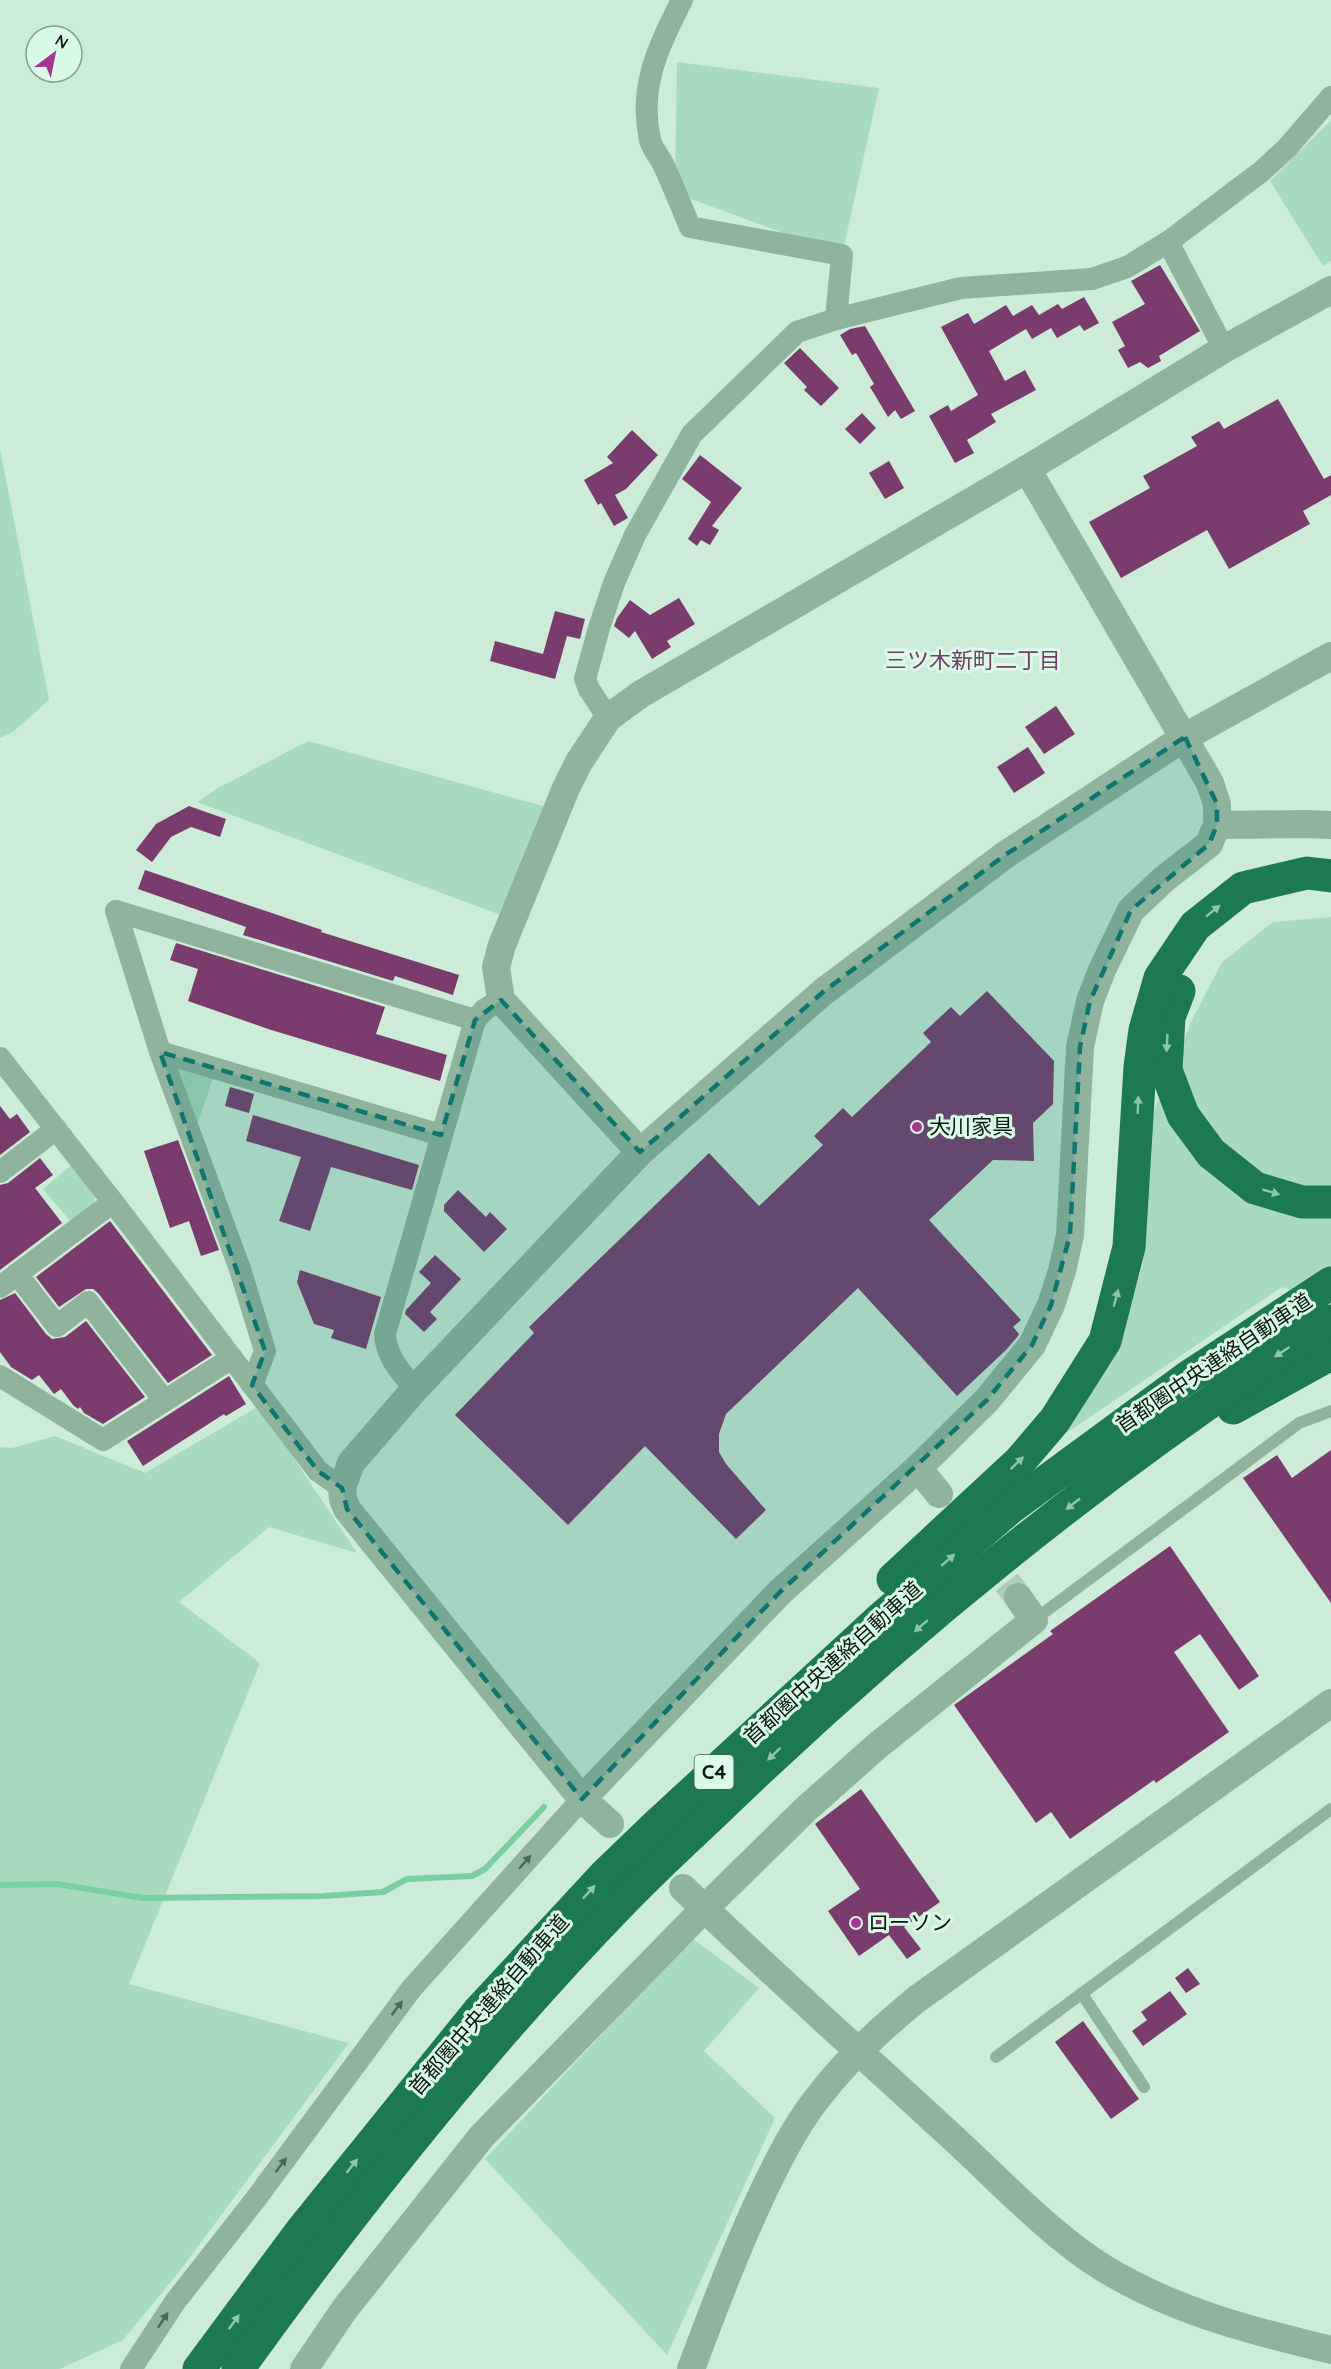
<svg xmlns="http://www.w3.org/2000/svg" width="1331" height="2369" font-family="Quicksand,'Noto Sans JP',sans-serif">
  <rect width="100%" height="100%" fill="#ccecd9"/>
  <!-- green -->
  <g fill="#a8dbbd">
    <polygon points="677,62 879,88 842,255 675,193"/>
    <polygon points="1331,120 1331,261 1323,266 1270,181"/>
    <polygon points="0,449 49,700 13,732 0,738"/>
    <polygon points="308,741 550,808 501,915 197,802 218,788"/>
    <polygon points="1331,917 1331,1303 1282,1287 1068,1432 1121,1339 1143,1263 1151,1118 1193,1018 1222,962 1273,922"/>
    <polygon points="172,1064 213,1078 196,1129"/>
    <polygon points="72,1164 94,1193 95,1203 71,1222 43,1189"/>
    <polygon points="259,1406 357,1553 269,1527 179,1602 260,1663 129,1984 349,2043 179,2272 123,2340 60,2369 0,2369 0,1447 12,1448 55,1436 145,1473"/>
    <polygon points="692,1938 759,1988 704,2051 775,2118 667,2355 485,2159"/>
  </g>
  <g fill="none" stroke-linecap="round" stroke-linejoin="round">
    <!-- stream -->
    <polyline stroke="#7acfa0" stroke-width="6" points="0,1885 57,1884 143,1898 324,1896 383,1892 407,1879 472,1876 485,1869 544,1807"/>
  </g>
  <!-- building -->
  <g fill="#7a3c6d">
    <polygon points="1160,265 1200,331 1159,356 1161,361 1148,368 1140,362 1128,368 1118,350 1125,346 1112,322 1145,304 1131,281"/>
    <polygon points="1084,297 1099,323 1084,331 1080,325 1057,338 1051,328 1032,339 1026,329 989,351 1005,381 1025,370 1036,390 991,414 996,422 967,440 974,453 955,463 929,416 948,405 951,411 978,395 941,327 968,313 974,324 1006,305 1013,316 1032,305 1039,315 1058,304 1062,309"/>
    <polygon points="865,326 915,411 901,419 895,410 888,417 870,387 874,384 856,353 852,355 840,335 850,329"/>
    <polygon points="800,348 839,388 821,406 804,390 807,387 784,363"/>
    <polygon points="1278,399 1324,479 1331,475 1331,495 1303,511 1310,524 1229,569 1207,530 1121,578 1089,522 1150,488 1143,476 1197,446 1191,437 1219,421 1224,429"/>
    <polygon points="862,413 876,428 860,444 845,429"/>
    <polygon points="632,430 658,455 626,489 615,495 628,518 614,526 601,503 598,505 584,480 613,463 607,457"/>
    <polygon points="700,455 742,488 712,526 719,530 710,545 701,540 697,546 688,539 711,502 682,479"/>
    <polygon points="889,461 904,488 885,499 869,473"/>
    <polygon points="679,598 695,624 667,641 671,647 652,659 635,631 629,638 614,626 617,618 630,600 650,615"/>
    <polygon points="555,611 585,619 580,639 567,636 555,679 490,661 495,641 543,654"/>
    <polygon points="1056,706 1075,734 1044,754 1025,727"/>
    <polygon points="1028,747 1045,773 1014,793 997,767"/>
    <polygon points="189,806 226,819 220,837 191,827 171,837 152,862 136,850 156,824"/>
    <polygon points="145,870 322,930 321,932 459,975 453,995 395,976 393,981 243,935 246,927 138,889"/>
    <polygon points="176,943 385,1007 376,1034 447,1055 440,1081 268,1029 188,1001 198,969 170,960"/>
    <polygon points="987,991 1054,1061 1053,1104 1033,1123 1034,1161 993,1160 929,1220 1021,1320 1013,1327 1019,1334 1018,1336 1006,1350 957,1396 858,1288 726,1414 719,1434 719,1452 726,1464 766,1510 736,1539 645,1446 568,1525 455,1415 534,1333 529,1327 709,1153 759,1206 823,1145 814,1136 843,1108 852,1117 931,1042 923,1033 951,1007 960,1016"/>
    <polygon points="230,1087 254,1094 249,1113 225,1106"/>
    <polygon points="0,1106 10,1119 17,1114 30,1132 0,1155"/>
    <polygon points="253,1115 419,1165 412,1190 331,1167 310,1231 279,1221 301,1157 246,1141"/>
    <polygon points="178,1140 219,1250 201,1256 189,1221 170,1228 144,1151"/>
    <polygon points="40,1158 53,1175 35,1188 62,1223 0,1270 0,1185 8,1183"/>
    <polygon points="458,1190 486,1217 490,1212 507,1229 484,1252 444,1211 444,1205"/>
    <polygon points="110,1221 212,1355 168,1383 98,1293 93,1289 86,1289 59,1307 36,1277"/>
    <polygon points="435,1255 461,1279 430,1312 437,1319 424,1332 405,1314 406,1310 431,1283 419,1272"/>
    <polygon points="300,1270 381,1297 366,1349 331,1338 334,1330 314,1324 297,1282"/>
    <polygon points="15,1293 46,1334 52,1339 65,1337 86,1321 145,1397 103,1424 84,1413 80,1407 78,1409 73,1405 61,1389 54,1394 39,1375 32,1380 11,1367 0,1352 0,1300"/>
    <polygon points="229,1376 246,1404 226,1416 224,1414 143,1466 127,1441"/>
    <polygon points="1331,1450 1331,1603 1243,1478 1277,1455 1292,1478"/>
    <polygon points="1170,1546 1259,1676 1239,1690 1200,1634 1174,1652 1229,1732 1156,1783 1154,1780 1070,1839 1051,1812 1036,1823 954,1705 1053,1634 1050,1631"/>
    <polygon points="861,1789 940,1902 904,1927 921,1949 907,1959 889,1935 859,1956 828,1911 860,1889 815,1824"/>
    <polygon points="1188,1968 1200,1984 1186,1993 1175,1978"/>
    <polygon points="1170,1991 1187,2014 1143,2046 1132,2031 1147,2020 1141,2012"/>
    <polygon points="1083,2021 1139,2099 1111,2119 1055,2042"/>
  </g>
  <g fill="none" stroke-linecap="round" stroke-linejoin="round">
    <!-- tertiary-tunnel -->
    <polyline stroke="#afccbb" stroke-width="28" stroke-dasharray="28 14" stroke-linecap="butt" points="981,1549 1018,1597"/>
    <!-- service -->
    <g stroke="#90b39e" stroke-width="12">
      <polyline points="1034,1620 1299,1423 1331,1411"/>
      <polyline points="1082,1994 1144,2087"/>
      <polyline points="996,2057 1331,1809"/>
    </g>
    <!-- minor -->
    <g stroke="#90b39e" stroke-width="22">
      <path d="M682,0C659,46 638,86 650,140C652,148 659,156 663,164C673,185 681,206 690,227L842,255L836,319"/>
      <polyline points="1168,242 1224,349"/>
      <polyline points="608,718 589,689 585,679 599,628 614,583 635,535 692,434 797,332 836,319 961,288 1092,279 1127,267 1168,242 1262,171 1287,148 1331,97"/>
      <polyline points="116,911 160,1052 240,1269 265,1351 252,1385"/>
      <polyline points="116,911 475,1020"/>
      <polyline points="160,1052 441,1135"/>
      <polyline points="0,1058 113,1202 318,1471 342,1488"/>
      <polyline points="0,1172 56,1129"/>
      <polyline points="17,1274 57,1326 88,1302 164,1400"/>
      <polyline points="0,1287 113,1202"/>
      <polyline points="0,1376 103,1440 232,1358"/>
      <path d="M415,1389C401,1372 386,1357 385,1334L475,1020L485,1009L501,1000"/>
      <polyline points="131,2369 175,2302 255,2200 412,1988 582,1799"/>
    </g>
    <!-- tertiary -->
    <g stroke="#90b39e" stroke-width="28">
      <polyline points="1027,469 1210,783 1217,804 1217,825"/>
      <polyline points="640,1152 501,1000 496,967 502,945 566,788 579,762 608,718 641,694 1027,469 1224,349 1331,290"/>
      <polyline points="918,1468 939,1494"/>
      <polyline points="582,1799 780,1592 918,1468 987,1400 1032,1345 1051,1305 1062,1271 1070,1235 1080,1047 1090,1001 1102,970 1131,910 1164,879 1209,844 1217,825 1305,824 1331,825"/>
      <polyline points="610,1824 582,1799 347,1509 343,1499 342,1488 351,1463 415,1389 640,1152 823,992 1005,855 1185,737 1331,656"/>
      <path d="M683,1888C770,1972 861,2053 950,2135C997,2178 1051,2236 1105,2269C1176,2312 1252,2331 1331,2350"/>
      <polyline points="304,2369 344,2310 482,2136 704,1909 806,1809 877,1746 1034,1620 1018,1597"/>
      <path d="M691,2369C720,2292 749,2214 789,2141C820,2085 868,2039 917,1999L1331,1703"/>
    </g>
    <!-- motorway -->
    <g stroke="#1d7950" stroke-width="33">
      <polyline points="1179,991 1169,1017 1166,1070 1183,1115 1211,1153 1255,1188 1302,1202 1331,1202"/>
      <polyline points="1233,1408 1331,1354"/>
      <polyline points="893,1579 1020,1461 1055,1420 1105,1341 1129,1247 1140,1067 1145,1030 1160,978 1195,926 1243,888 1307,873 1331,876"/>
      <polyline points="199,2369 302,2230 478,2012 604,1876 657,1825 880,1619 1010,1508 1188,1377 1331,1283"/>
      <path d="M238,2369C355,2206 482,2046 622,1902C650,1873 680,1845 710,1817C900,1633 1108,1464 1331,1321"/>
    </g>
  </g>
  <!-- one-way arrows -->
  <defs><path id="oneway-solid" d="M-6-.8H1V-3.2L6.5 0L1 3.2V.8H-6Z" transform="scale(1.5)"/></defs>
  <g fill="#8ec6aa">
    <use href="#oneway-solid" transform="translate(1213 911) rotate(-39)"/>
    <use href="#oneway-solid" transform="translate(1167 1043) rotate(93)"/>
    <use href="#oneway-solid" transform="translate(1138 1105) rotate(-88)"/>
    <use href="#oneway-solid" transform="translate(1271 1192) rotate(16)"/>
    <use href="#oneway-solid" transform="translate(1116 1298) rotate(-75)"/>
    <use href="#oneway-solid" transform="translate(1282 1352) rotate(147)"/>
    <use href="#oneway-solid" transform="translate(1017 1463) rotate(-44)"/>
    <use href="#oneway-solid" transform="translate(1073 1504) rotate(142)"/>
    <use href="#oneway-solid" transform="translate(948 1560) rotate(-41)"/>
    <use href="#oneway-solid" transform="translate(921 1626) rotate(139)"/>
    <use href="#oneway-solid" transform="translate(774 1754) rotate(136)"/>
    <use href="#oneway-solid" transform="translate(589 1892) rotate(-47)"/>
    <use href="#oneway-solid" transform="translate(352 2166) rotate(-52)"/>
    <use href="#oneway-solid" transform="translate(234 2322) rotate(-54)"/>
  </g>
  <g fill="#4e6658">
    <use href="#oneway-solid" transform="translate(525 1862) rotate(-48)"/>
    <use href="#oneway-solid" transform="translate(397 2008) rotate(-53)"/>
    <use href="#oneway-solid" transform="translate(281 2165) rotate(-53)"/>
    <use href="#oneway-solid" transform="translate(163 2320) rotate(-57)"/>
  </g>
  <!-- marked area -->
  <path fill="#0f766e" fill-opacity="0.2" stroke="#0f766e" stroke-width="4.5" stroke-dasharray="12 8" stroke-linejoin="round" d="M1185,737L1217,804V825L1209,844L1131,910L1090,1001L1080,1047L1070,1235L1051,1305L1032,1345L987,1400L780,1592L582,1799L347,1509L342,1488L318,1471L252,1385L265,1351L160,1052L441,1135L475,1020L501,1000L640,1152L823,992L1005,855Z"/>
  <!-- markers -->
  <g fill="#a63692" stroke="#d9fae6" stroke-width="2">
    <circle cx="917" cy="1127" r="6"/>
    <circle cx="856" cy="1923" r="6"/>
  </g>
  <g text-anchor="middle" stroke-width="6" stroke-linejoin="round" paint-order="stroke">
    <!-- shield labels -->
    <rect fill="#d9fae6" stroke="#4a5c51" stroke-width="1.5" x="694.5" y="1755" width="39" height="34" rx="4.5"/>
    <g font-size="20" font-weight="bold" fill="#0c1811">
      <text x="714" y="1779">C4</text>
    </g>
    <!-- poi labels -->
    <g font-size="21" fill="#0c1811" stroke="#d9fae6" text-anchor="start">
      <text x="929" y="1134">大川家具</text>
      <text x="868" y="1930">ローソン</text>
    </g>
    <!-- street labels -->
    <g font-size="21" fill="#0c1811" stroke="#d9fae6">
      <text transform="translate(1214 1363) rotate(-34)" y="7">首都圏中央連絡自動車道</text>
      <text transform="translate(833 1663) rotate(-42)" y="7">首都圏中央連絡自動車道</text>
      <text transform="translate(489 2005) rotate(-49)" y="7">首都圏中央連絡自動車道</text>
    </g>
    <!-- neighbourhood labels -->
    <g font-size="22" fill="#753c69" stroke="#d9fae6">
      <text x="973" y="668">三ツ木新町二丁目</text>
    </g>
  </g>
  <!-- north arrow -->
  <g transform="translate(54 54) rotate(32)"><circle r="28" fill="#d9fae6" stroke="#87a091" stroke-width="1.5"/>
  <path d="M0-4.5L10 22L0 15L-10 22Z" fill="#a63692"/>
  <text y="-9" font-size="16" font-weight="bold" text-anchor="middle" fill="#0c1811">N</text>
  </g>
</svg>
